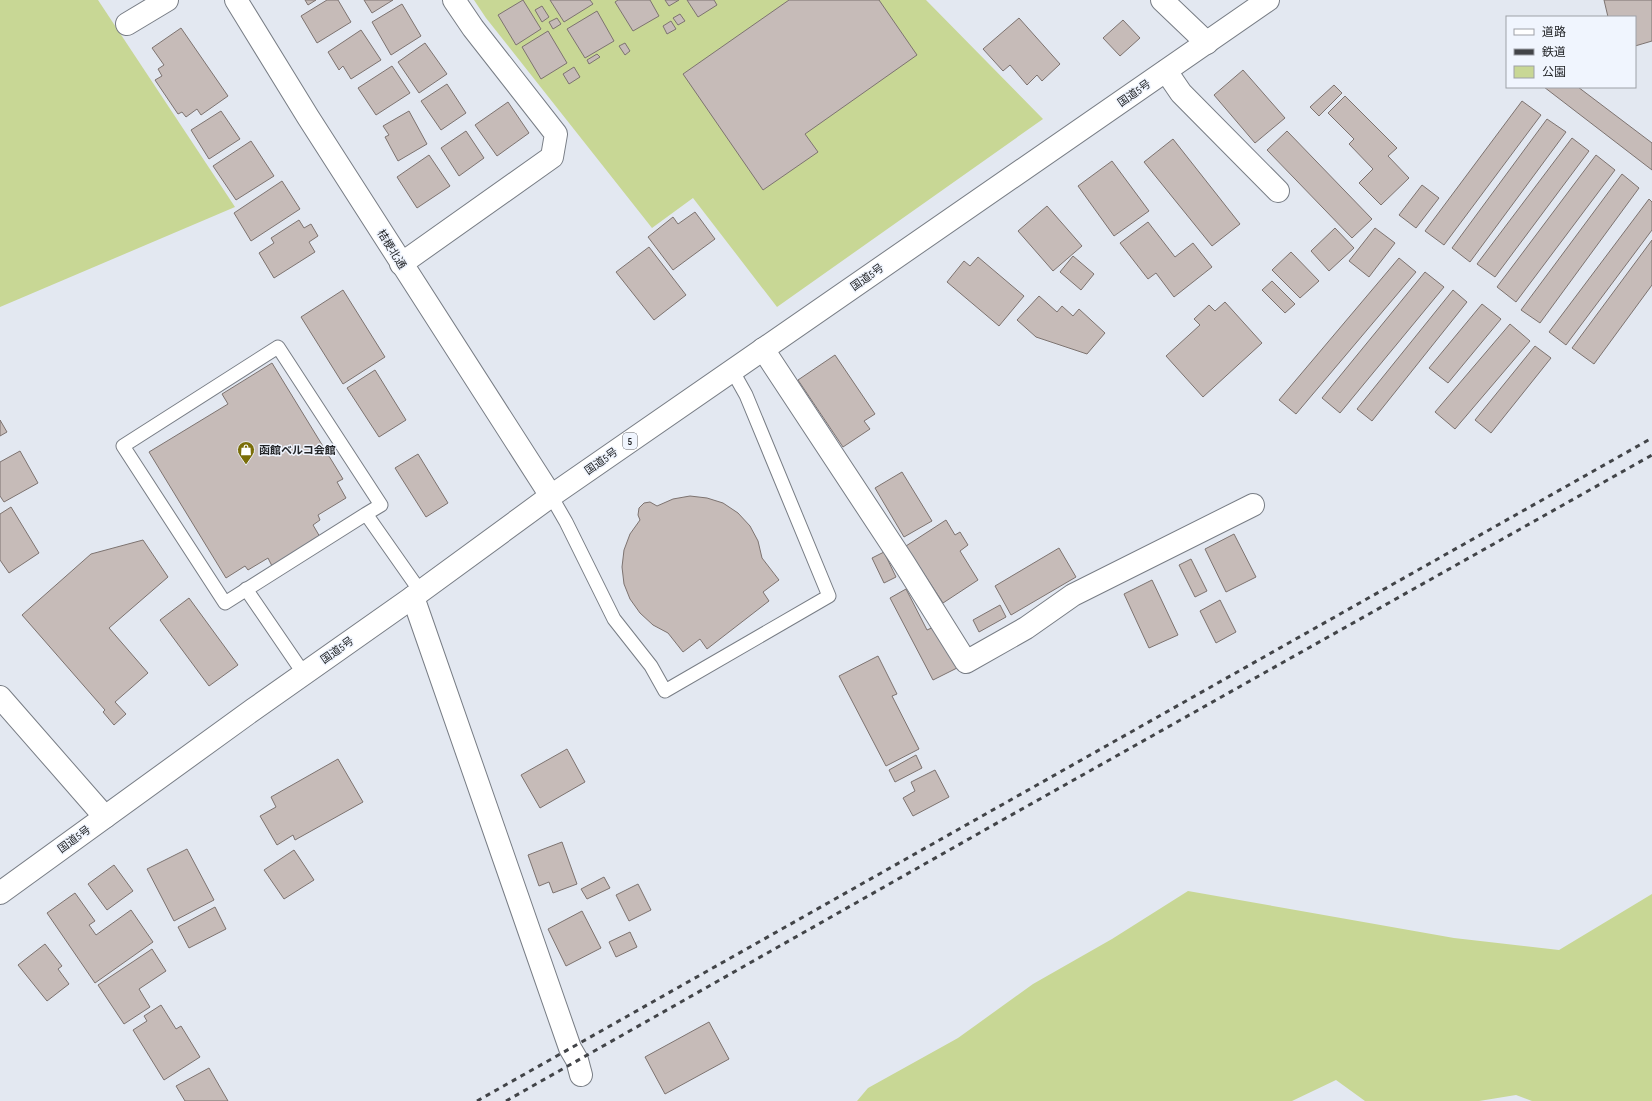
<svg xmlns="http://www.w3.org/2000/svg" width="1652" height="1101" font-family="'Sofia Sans Condensed','Noto Sans JP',sans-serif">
  <rect width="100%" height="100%" fill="#e3e8f1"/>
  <!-- green -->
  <g fill="#c8d795">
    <polygon points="0,0 98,0 235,207 0,307"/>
    <polygon points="474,0 926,0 1043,119 777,307 693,198 652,228 486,18"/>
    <polygon points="1188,891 1454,938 1559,950 1652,894 1652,1101 1532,1101 1516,1095 1479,1101 1365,1101 1336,1080 1292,1101 857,1101 868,1088 958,1038 1033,984 1112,939"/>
  </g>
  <!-- building -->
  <g fill="#c6bbb8" stroke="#7d7370">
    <polygon points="305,0 316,0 308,5"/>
    <polygon points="327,0 338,0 351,22 317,43 301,16"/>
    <polygon points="364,0 393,0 372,13"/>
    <polygon points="523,0 541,29 516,45 498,15"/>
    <polygon points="550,0 590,0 593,4 564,22"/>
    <polygon points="618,0 650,0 659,16 633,31 615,2"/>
    <polygon points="665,0 679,0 669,6"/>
    <polygon points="687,0 714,0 717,5 698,17"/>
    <polygon points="789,0 879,0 917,55 805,134 818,152 763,190 683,74"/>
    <polygon points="1604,0 1652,0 1652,41 1635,46 1635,17 1608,17"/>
    <polygon points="402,4 421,36 391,55 372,22"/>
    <polygon points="542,6 549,17 542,22 535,10"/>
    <polygon points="597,11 614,41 585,58 567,29"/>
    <polygon points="680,14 685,21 678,25 673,18"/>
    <polygon points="557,18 561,24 553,29 549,22"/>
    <polygon points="1019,18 1060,64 1042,81 1037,75 1027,85 1010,65 1003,71 983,49"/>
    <polygon points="1123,20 1140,38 1120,56 1103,38"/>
    <polygon points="671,21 676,29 667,34 663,26"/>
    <polygon points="181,28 228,96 201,115 197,109 186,117 182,112 178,114 155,80 162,76 158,69 164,65 152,48"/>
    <polygon points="361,30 381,60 351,79 343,66 339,70 328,52"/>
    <polygon points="548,31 567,63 541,79 522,47"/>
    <polygon points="425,43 447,74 419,93 398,62"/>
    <polygon points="625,43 630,51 625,55 619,46"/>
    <polygon points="597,54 600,57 589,64 587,60"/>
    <polygon points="392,66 410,93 376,115 358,88"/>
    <polygon points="574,67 580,77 569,84 563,74"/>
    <polygon points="1243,70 1285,118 1255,143 1214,95"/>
    <polygon points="447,84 466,113 441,130 421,101"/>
    <polygon points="1334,85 1342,93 1319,116 1310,107"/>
    <polygon points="1544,87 1578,87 1652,143 1652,170"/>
    <polygon points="1345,96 1397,148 1388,156 1409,178 1381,205 1359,183 1373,169 1349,144 1354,139 1328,113"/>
    <polygon points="1522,101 1541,115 1444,245 1425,231"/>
    <polygon points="508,102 529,133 497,156 475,125"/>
    <polygon points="221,111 240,139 209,159 191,130"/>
    <polygon points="409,111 427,144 398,161 385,137 389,135 383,126"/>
    <polygon points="1547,119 1566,132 1470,262 1452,248"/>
    <polygon points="466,131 484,158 459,176 441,148"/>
    <polygon points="1287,131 1372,219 1352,238 1267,150"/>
    <polygon points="1572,138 1589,151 1495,277 1477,264"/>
    <polygon points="1173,139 1240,224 1212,246 1144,162"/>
    <polygon points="251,141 274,176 236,200 213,166"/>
    <polygon points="429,155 450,186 417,208 397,177"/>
    <polygon points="1596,155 1615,170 1516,302 1497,287"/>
    <polygon points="1112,161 1149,211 1114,236 1078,186"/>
    <polygon points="1622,174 1639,188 1540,323 1521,310"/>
    <polygon points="282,181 300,209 251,241 234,213"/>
    <polygon points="1422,185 1439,198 1416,228 1399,215"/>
    <polygon points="1649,199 1652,202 1652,230 1566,345 1549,332"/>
    <polygon points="1047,206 1082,246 1053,271 1018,231"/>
    <polygon points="695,212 715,239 673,270 648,237 673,217 678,224"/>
    <polygon points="299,220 304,228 311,224 318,236 309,242 315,252 274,278 259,253 274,243 271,238"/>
    <polygon points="1148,222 1175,257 1193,243 1212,267 1174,297 1156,273 1148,279 1120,243"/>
    <polygon points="1335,228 1354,248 1329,271 1311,251"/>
    <polygon points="1375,228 1395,243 1369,277 1349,261"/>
    <polygon points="1652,240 1652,285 1594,364 1572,348"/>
    <polygon points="649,247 686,295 654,320 616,272"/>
    <polygon points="1291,252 1319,281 1300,298 1272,270"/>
    <polygon points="1073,256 1094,274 1081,290 1060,272"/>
    <polygon points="978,257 1024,296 999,326 947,282 964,261 970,266"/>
    <polygon points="1399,258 1416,272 1296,414 1279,400"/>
    <polygon points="1425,272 1444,287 1340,413 1322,398"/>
    <polygon points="1272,281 1295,304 1285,313 1262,290"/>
    <polygon points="343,290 385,357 343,384 301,317"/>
    <polygon points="1453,290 1467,302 1372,421 1357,409"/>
    <polygon points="1039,296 1057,312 1062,306 1073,316 1079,309 1105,333 1087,354 1036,337 1017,320"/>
    <polygon points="1225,302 1262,343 1203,397 1166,356 1200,325 1194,319 1209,305 1215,311"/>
    <polygon points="1482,304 1501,319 1448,383 1429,368"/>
    <polygon points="1510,324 1530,341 1455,429 1435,412"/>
    <polygon points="1535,346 1551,358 1491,433 1475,420"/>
    <polygon points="835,355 875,414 864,421 870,429 843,447 798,380"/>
    <polygon points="272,363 343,479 337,482 346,498 318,515 320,520 313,525 320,537 272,566 268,558 248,570 245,566 226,578 149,452 228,404 222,394"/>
    <polygon points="375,370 406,420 379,437 347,388"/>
    <polygon points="0,420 7,432 0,436"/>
    <polygon points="20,451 38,483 4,502 0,496 0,462"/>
    <polygon points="418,454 448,503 426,517 395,468"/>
    <polygon points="902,472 932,521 904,537 875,488"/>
    <polygon points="690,496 707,498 723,503 738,513 750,526 758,541 762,558 779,580 763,592 769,601 707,649 700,639 683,652 668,633 653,625 640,613 630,599 624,584 622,567 624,550 630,534 640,520 638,515 639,508 644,503 650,502 657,506 673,499"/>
    <polygon points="11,507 39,553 9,573 0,560 0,514"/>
    <polygon points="946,520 955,535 960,532 968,545 960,551 978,580 943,603 906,546"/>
    <polygon points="1234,534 1256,577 1226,592 1205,549"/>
    <polygon points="143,540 168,577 109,628 148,673 115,702 126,714 114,725 103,712 105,710 22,615 91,554"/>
    <polygon points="1059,548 1076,577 1011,615 995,586"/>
    <polygon points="884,552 896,577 884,583 872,558"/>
    <polygon points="1191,559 1207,591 1195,597 1179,565"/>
    <polygon points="1152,580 1178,635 1149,648 1124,594"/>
    <polygon points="906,589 927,630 936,626 957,668 933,680 890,598"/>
    <polygon points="189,598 238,665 209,686 160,620"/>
    <polygon points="1220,600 1236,632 1216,643 1200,611"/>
    <polygon points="1000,605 1006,617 979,632 973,620"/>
    <polygon points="878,656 897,694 892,696 919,749 886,766 839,676"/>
    <polygon points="567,749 585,782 540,808 521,775"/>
    <polygon points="916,755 922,768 895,782 889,770"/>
    <polygon points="338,759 363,802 295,840 293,835 277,845 260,816 276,807 271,797"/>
    <polygon points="935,770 949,797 913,816 903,798 915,791 911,782"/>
    <polygon points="562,842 577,884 553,893 549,882 539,886 528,855"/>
    <polygon points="187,849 214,900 174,921 147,869"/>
    <polygon points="294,850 314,880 284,899 264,870"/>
    <polygon points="114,865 133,891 107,910 88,884"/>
    <polygon points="604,877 610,888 587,899 581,889"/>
    <polygon points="638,884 651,910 629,921 616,895"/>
    <polygon points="75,893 95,921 89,925 96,935 131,910 153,942 95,983 47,913"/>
    <polygon points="215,907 226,929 189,948 178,927"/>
    <polygon points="582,911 601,948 566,966 548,929"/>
    <polygon points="630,932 637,947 616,957 609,942"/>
    <polygon points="45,944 62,966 58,969 69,984 47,1001 18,965"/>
    <polygon points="152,949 166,971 139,989 150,1007 124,1024 98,985"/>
    <polygon points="161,1005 176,1029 181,1026 200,1057 164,1080 133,1030 147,1021 144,1016"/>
    <polygon points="709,1022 729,1059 665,1094 645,1057"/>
    <polygon points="209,1068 228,1101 185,1101 176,1086"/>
  </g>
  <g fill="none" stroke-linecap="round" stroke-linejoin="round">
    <defs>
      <g id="lane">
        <polyline points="551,496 566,522 614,619 651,666 665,691 829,596 746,395 732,370"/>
        <polyline points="366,514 381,505 278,347 123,446 225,603 366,514 420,591"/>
        <polyline points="246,589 304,674"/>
      </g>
      <g id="street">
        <polyline points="1162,0 1207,43"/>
        <polyline points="127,24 167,0"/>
        <polyline points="1166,71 1181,93 1278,191"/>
        <polyline points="401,264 552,157 556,134 473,28 454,0"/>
        <polyline points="763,349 904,563 966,662 1026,628 1073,595 1253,505"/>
        <polyline points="413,597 570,1048 577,1060 581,1075"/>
        <polyline points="0,697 105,817"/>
      </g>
      <polyline id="secondary" points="236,0 308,117 551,496"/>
      <polyline id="highway" points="0,893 254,709 413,597 551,496 1268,0"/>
    </defs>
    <!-- lane casing -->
    <use href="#lane" stroke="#787d85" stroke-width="15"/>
    <!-- street casing -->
    <use href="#street" stroke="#787d85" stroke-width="24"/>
    <!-- secondary casing -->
    <use href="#secondary" stroke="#787d85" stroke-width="24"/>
    <!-- highway casing -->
    <use href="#highway" stroke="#787d85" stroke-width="24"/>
    <!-- lane -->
    <use href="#lane" stroke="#fff" stroke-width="13"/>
    <!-- street -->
    <use href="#street" stroke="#fff" stroke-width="22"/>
    <!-- secondary -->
    <use href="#secondary" stroke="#fff" stroke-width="22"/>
    <!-- highway -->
    <use href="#highway" stroke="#fff" stroke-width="22"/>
    <!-- rail -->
    <g stroke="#424448" stroke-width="3" stroke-dasharray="5 5" stroke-linecap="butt">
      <polyline points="477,1101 1652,438"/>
      <polyline points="506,1101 990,827 1652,455"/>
    </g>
  </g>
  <!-- icons -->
  <defs>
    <symbol id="shop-pin" viewBox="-11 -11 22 30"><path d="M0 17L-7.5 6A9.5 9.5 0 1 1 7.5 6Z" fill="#7a6d08" stroke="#f0f5fe"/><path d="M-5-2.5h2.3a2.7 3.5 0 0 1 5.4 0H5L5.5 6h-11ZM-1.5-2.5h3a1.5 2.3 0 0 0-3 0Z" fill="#fff"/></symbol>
  </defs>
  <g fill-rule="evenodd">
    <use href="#shop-pin" x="236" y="440" width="20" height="27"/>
  </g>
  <g text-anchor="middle" stroke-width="3" stroke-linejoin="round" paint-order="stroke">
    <!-- shield labels -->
    <rect fill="#f0f5fe" stroke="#606368" stroke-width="1" x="623" y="433" width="14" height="16" rx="3"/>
    <g font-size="10" font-weight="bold" fill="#222427">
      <text x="630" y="445">5</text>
    </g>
    <!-- street labels -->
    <g font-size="11" fill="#222427" stroke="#f0f5fe">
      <text transform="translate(1134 93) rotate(-35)" y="4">国道5号</text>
      <text transform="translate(392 249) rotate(58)" y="4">桔梗北通</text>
      <text transform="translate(867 277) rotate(-35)" y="4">国道5号</text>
      <text transform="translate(601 461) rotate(-35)" y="4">国道5号</text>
      <text transform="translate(337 650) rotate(-35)" y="4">国道5号</text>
      <text transform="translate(74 839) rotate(-36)" y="4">国道5号</text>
    </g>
    <!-- poi labels -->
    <g font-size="11" font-weight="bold" fill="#222427" stroke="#f0f5fe" text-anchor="start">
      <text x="259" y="454">函館ベルコ会館</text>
    </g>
  </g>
  <!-- legend -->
  <rect x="1506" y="16" width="130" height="72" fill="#f0f5fe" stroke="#9ea1a8"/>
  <rect x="1514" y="29" width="20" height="6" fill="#ffffff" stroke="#9ea1a8"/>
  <text x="1542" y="36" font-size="12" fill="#222427">道路</text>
  <rect x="1514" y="49" width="20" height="6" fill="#424448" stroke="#9ea1a8"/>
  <text x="1542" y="56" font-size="12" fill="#222427">鉄道</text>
  <rect x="1514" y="66" width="20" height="12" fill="#c8d795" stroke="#9ea1a8"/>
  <text x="1542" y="76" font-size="12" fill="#222427">公園</text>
</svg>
